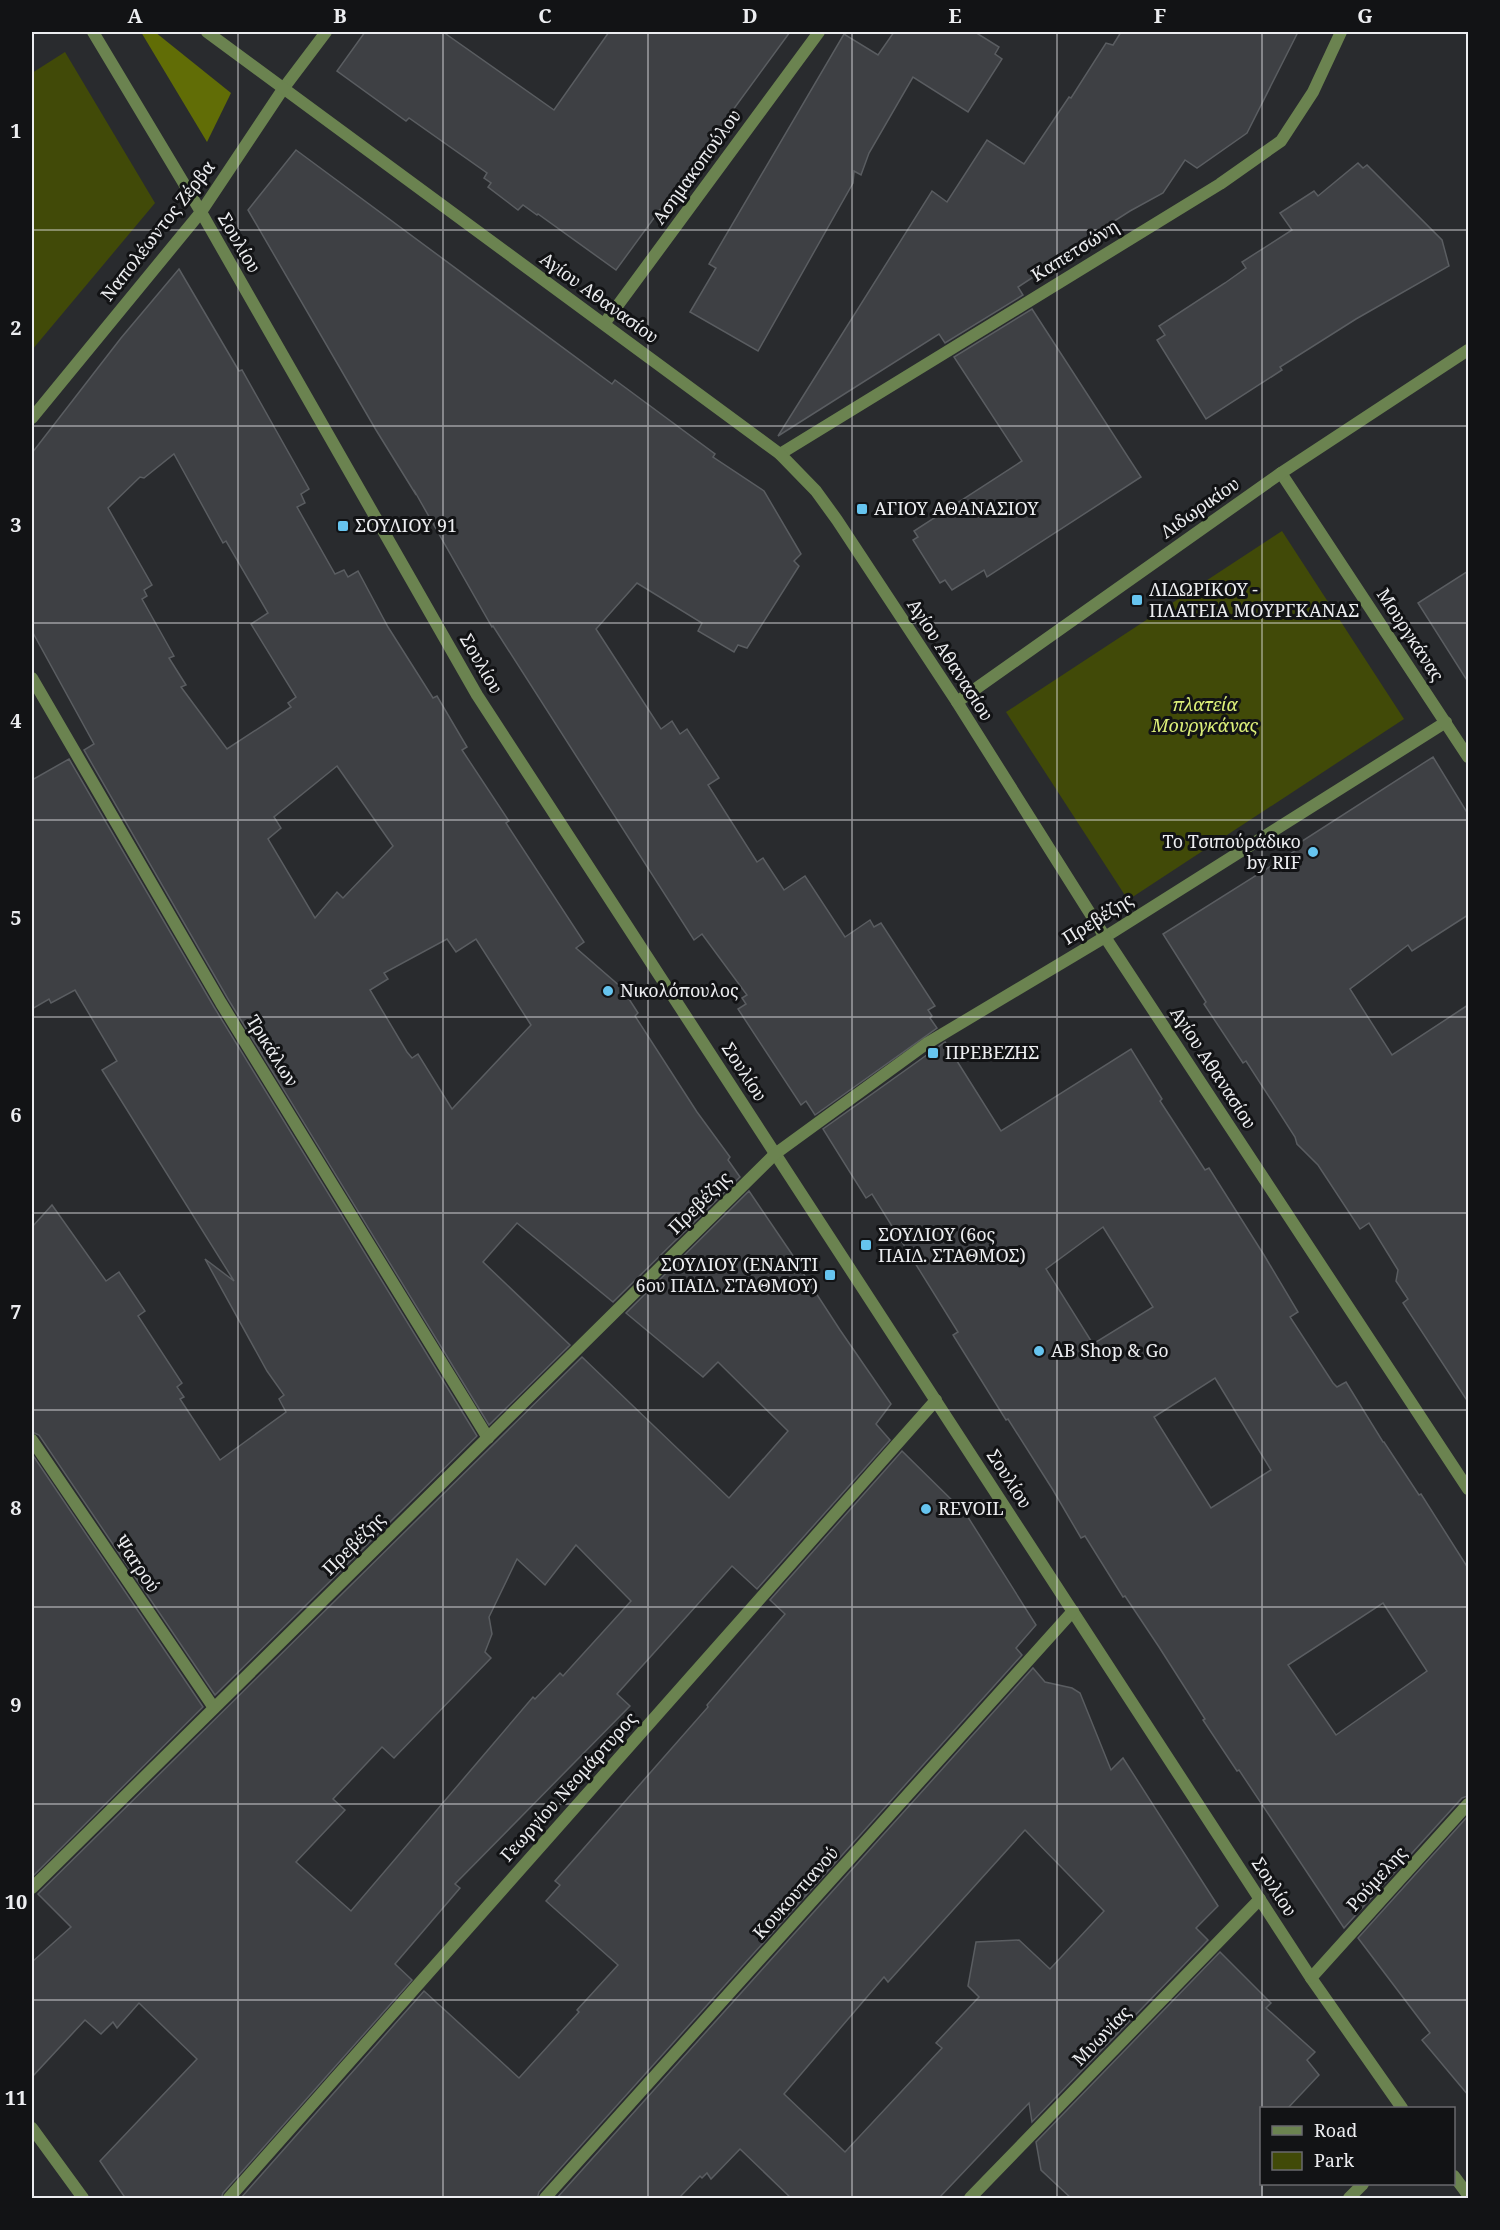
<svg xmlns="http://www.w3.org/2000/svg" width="1500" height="2230" font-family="'Noto Serif',serif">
  <rect width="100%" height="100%" fill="#292b2e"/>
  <!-- green -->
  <g fill="#414a08">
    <polygon points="65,52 155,203 32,350 32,73"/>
    <polygon points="1282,531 1404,719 1128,900 1006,712"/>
  </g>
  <!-- forest -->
  <polygon fill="#616d06" points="141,32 155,32 231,93 207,142"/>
  <!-- building -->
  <g fill="#3e4044" stroke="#5a5d61" stroke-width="1.5" fill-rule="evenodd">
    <polygon points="365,32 443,32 554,110 609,32 790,32 616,270 538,214 537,215 523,205 518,210 488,187 491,183 484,178 487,173 409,118 406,121 337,71"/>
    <polygon points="894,32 975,32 999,47 995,54 1002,59 968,112 913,77 869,153 861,175 854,171 853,183 758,351 690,312 716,268 709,264 844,34 878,55"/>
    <polygon points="1121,32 1298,32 1247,133 1197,168 1185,160 1163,193 1130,211 1036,271 1038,274 1018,287 1023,295 945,343 939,334 778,436 932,191 947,202 987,140 1024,164 1069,97 1071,98 1106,43 1113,45"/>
    <polygon points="296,150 612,384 615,380 715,454 713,457 764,491 801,554 794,561 799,566 747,648 738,645 734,652 698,631 702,623 637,583 596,629 661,729 672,721 680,734 687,729 719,778 708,785 757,862 763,858 784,890 805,876 845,937 870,920 874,927 881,923 935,1006 928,1010 932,1016 930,1018 937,1028 815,1115 806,1101 801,1105 738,1009 746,1004 742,998 747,995 702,934 694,940 493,626 492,627 415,492 415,493 376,430 248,210"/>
    <polygon points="1358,163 1363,168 1367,165 1442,240 1449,266 1356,319 1280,367 1282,370 1206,419 1157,340 1165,335 1159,326 1225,283 1246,268 1242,262 1292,230 1280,213 1314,191 1318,196"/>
    <path d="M179,269L239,371L242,370L309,489L301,494L305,503L297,507L335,574L344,570L348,577L358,571L388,627L433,698L437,696L467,747L462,750L509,821L506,823L584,942L576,948L622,988L638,1013L635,1016L697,1112L730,1157L728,1160L740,1177L613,1302L517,1223L483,1262L570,1345L489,1425L228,999L84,750L94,744L32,631V453L121,338ZM174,454L223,543L226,541L268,613L251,624L296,697L288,703L291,707L227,749L181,687L186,685L169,658L174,656L142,599L147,596L144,590L152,585L108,508L140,477L144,478ZM337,766L393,846L343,898L337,892L315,918L268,839L281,828L274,817ZM447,939L456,952L476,939L531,1025L452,1109L418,1054L412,1058L407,1052L370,990L388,979L384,973Z"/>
    <polygon points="1032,309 1141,477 987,577 984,570 952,590 945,580 940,583 913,540 918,537 914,531 1022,461 954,357"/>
    <polygon points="1468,571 1468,682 1418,603"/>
    <polygon points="1433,757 1468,814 1468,915 1412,951 1408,945 1350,989 1392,1055 1468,1005 1468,1402 1403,1303 1408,1299 1396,1281 1398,1270 1369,1223 1360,1229 1318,1165 1297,1144 1295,1137 1246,1061 1243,1063 1204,1004 1206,1002 1163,934 1298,849 1296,845"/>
    <polygon points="69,759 214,1007 477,1436 215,1695 39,1435 32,1432 32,1227 52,1205 106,1281 119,1272 145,1311 138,1316 182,1383 177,1387 184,1397 180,1399 220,1460 286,1412 279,1399 284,1395 267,1371 205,1259 234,1281 102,1070 117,1061 75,990 51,1003 49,999 32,1009 32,780"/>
    <path d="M945,1042L1001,1131L1131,1049L1162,1099L1160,1101L1205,1170L1209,1168L1264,1255L1298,1312L1290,1317L1333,1383L1337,1387L1346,1382L1383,1442H1384L1419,1495L1421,1494L1468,1568V1796L1462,1798L1344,1928L1239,1770L1237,1771L1203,1720L1205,1719L1159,1647L1125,1596L1123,1597L1085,1536L1081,1538L1053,1490L1008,1419L1006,1420L953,1335L958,1332L872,1194L866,1198L823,1129ZM1103,1227L1153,1307L1093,1344L1046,1269ZM1215,1378L1271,1470L1211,1508L1154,1417ZM1383,1603L1427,1671L1336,1735L1288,1665Z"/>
    <path d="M749,1191L802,1269L801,1270L840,1330L891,1404L876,1424L890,1440L757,1589L732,1566L617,1694L630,1706L455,1884L460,1888L395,1964L412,1980L223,2193L221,2199H126L100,2161L197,2059L139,2003L117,2028L113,2022L101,2034L85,2020L32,2077V1962L71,1927L38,1894L582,1357L729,1498L788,1431L718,1362L703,1377L626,1313ZM576,1545L631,1601L563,1676L560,1673L535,1699L533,1697L351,1911L296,1862L345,1810L333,1799L382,1747L394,1758L491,1658L485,1652L492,1634L489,1617L517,1559L545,1585Z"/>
    <polygon points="902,1451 966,1514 1036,1625 1016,1648 1022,1655 539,2192 537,2199 240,2199 424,1991 519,2078 579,2012 577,2010 618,1965 546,1901 560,1885 555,1881 708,1707 707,1705 785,1614 770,1600"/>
    <polygon points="32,1454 203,1707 32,1877"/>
    <path d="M1033,1668L1045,1682L1072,1688L1080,1693L1111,1770L1123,1758L1218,1906L1196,1928L1208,1940L1032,2122L1029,2103L938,2199H792L740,2149L711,2179L707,2173L702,2178L700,2176L678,2199H556ZM1025,1830L1104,1911L1050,1969L1019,1940L976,1942L968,1986L979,1997L936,2043L942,2048L845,2152L784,2094L884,1977L888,1982Z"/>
    <polygon points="1468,1816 1468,2095 1422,2040 1430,2033 1358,1938"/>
    <polygon points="1220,1952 1271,2003 1266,2008 1315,2052 1307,2060 1319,2075 1287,2109 1262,2109 1262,2199 1072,2199 1041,2170 1036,2142"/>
  </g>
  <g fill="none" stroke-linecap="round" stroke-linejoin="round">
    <!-- pedestrian -->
    <polyline stroke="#6b8350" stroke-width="12" points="1105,937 1446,722"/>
    <!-- minor -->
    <g stroke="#6b8350" stroke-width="12">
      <polyline points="93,32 201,212 477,695 1311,1978 1402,2108"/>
      <polyline points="604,324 819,32"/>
      <polyline points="32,418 201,212 283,89 326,32"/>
      <polyline points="780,454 1220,184 1281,141 1313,92 1341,32"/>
      <polyline points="1281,473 1468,757"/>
      <polyline points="32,678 221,1003 488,1438"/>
      <polyline points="957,702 1105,937 1468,1489"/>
      <polyline points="32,1440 214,1708"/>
      <polyline points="32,1888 775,1154 926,1044 1105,937"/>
      <polyline points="1311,1978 1468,1804"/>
      <polyline points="32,2128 83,2198"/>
      <polyline points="1454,2176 1468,2195"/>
      <polyline points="229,2198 936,1400"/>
      <polyline points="545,2198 1073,1611"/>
      <polyline points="970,2198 1260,1899"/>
      <polyline points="1349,2198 1363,2184"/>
    </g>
    <!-- tertiary -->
    <polyline stroke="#6b8350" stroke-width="12" points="207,32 780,454 816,491 837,520 957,702 1281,473 1468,350"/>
  </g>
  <!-- grid -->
  <path fill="none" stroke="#ecedf0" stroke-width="1.5" stroke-opacity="0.55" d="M238,32V2198M443,32V2198M648,32V2198M852,32V2198M1057,32V2198M1262,32V2108M32,230H1468M32,426H1468M32,623H1468M32,820H1468M32,1017H1468M32,1213H1468M32,1410H1468M32,1607H1468M32,1804H1468M32,2000H1468M1262,2184V2198"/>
  <!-- markers -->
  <g fill="#66c4ef" stroke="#121315" stroke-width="2">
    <rect x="856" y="503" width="12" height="12" rx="3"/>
    <rect x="337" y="520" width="12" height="12" rx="3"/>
    <rect x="1131" y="594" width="12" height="12" rx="3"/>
    <circle cx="1313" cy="852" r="6"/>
    <circle cx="608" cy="991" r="6"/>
    <rect x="927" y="1047" width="12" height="12" rx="3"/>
    <rect x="860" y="1239" width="12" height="12" rx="3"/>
    <rect x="824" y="1269" width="12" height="12" rx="3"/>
    <circle cx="1039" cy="1351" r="6"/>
    <circle cx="926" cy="1509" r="6"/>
  </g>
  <g text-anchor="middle" stroke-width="6" stroke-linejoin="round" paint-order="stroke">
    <!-- street labels -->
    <g font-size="18" fill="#ecedf0" stroke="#121315">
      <text transform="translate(697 167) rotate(-54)" y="6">Ασημακοπούλου</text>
      <text transform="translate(158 231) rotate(-52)" y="6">Ναπολέωντος Ζέρβα</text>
      <text transform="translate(239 243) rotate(60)" y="6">Σουλίου</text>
      <text transform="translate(1075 251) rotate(-32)" y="6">Καπετσώνη</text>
      <text transform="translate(599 298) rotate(36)" y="6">Αγίου Αθανασίου</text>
      <text transform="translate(1200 508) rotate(-35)" y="6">Λιδωρικίου</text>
      <text transform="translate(1410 635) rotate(57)" y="6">Μουργκάνας</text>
      <text transform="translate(950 660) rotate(57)" y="6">Αγίου Αθανασίου</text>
      <text transform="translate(481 664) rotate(60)" y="6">Σουλίου</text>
      <text transform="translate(1098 919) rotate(-32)" y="6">Πρεβέζης</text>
      <text transform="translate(272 1051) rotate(58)" y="6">Τρικάλων</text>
      <text transform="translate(1213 1068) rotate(57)" y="6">Αγίου Αθανασίου</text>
      <text transform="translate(744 1072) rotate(57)" y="6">Σουλίου</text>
      <text transform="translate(700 1203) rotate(-45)" y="6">Πρεβέζης</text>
      <text transform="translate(1009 1479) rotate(57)" y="6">Σουλίου</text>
      <text transform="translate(354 1544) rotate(-45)" y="6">Πρεβέζης</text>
      <text transform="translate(137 1564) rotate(56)" y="6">Ψαrρού</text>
      <text transform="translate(569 1787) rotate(-48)" y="6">Γεωργίου Νεομάρτυρος</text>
      <text transform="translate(1377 1879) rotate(-48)" y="6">Ρούμελης</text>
      <text transform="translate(1274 1887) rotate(57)" y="6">Σουλίου</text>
      <text transform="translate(796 1893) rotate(-48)" y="6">Κουκουτιανού</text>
      <text transform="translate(1102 2036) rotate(-46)" y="6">Μυωνίας</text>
    </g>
    <!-- poi labels -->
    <g font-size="18" fill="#ecedf0" stroke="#121315" text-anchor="start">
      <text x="874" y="515">ΑΓΙΟΥ ΑΘΑΝΑΣΙΟΥ</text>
      <text x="355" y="532">ΣΟΥΛΙΟΥ 91</text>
      <text x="1149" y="596">ΛΙΔΩΡΙΚΟΥ -<tspan x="1149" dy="21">ΠΛΑΤΕΙΑ ΜΟΥΡΓΚΑΝΑΣ</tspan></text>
      <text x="1301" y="848" text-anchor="end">To Τσιπούράδικο<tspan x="1301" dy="21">by RIF</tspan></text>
      <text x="620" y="997">Νικολόπουλος</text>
      <text x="945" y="1059">ΠΡΕΒΕΖΗΣ</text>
      <text x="878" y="1241">ΣΟΥΛΙΟΥ (6ος<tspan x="878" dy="21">ΠΑΙΔ. ΣΤΑΘΜΟΣ)</tspan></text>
      <text x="818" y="1271" text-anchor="end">ΣΟΥΛΙΟΥ (ΕΝΑΝΤΙ<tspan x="818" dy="21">6ου ΠΑΙΔ. ΣΤΑΘΜΟΥ)</tspan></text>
      <text x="1051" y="1357">AB Shop &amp; Go</text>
      <text x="938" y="1515">REVOIL</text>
    </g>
    <!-- park labels -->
    <g font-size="18" font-style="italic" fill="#dcef79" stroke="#121315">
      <text x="1205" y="711">πλατεία<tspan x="1205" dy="21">Μουργκάνας</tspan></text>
    </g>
  </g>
  <!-- border -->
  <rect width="1500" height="2230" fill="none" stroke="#121315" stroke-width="66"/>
  <!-- legend -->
  <rect x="1260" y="2107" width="195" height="78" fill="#121315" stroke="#696a6d" stroke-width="1.5"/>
  <rect x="1272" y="2126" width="30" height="9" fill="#6b8350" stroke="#696a6d" stroke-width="1.5"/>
  <text x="1314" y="2137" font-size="18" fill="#ecedf0">Road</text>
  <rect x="1272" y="2152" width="30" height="18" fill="#414a08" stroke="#696a6d" stroke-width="1.5"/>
  <text x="1314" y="2167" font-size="18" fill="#ecedf0">Park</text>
  <rect x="33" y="33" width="1434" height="2164" fill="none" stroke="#ecedf0" stroke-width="2"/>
  <g font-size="20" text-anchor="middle" font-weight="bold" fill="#ecedf0">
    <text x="135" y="23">A</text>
    <text x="340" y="23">B</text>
    <text x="545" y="23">C</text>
    <text x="750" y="23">D</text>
    <text x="955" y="23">E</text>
    <text x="1160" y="23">F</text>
    <text x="1365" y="23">G</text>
    <text x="16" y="138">1</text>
    <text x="16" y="335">2</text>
    <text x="16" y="532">3</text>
    <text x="16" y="728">4</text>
    <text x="16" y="925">5</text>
    <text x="16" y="1122">6</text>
    <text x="16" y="1319">7</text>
    <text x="16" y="1515">8</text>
    <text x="16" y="1712">9</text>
    <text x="16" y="1909">10</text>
    <text x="16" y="2105">11</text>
  </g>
</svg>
